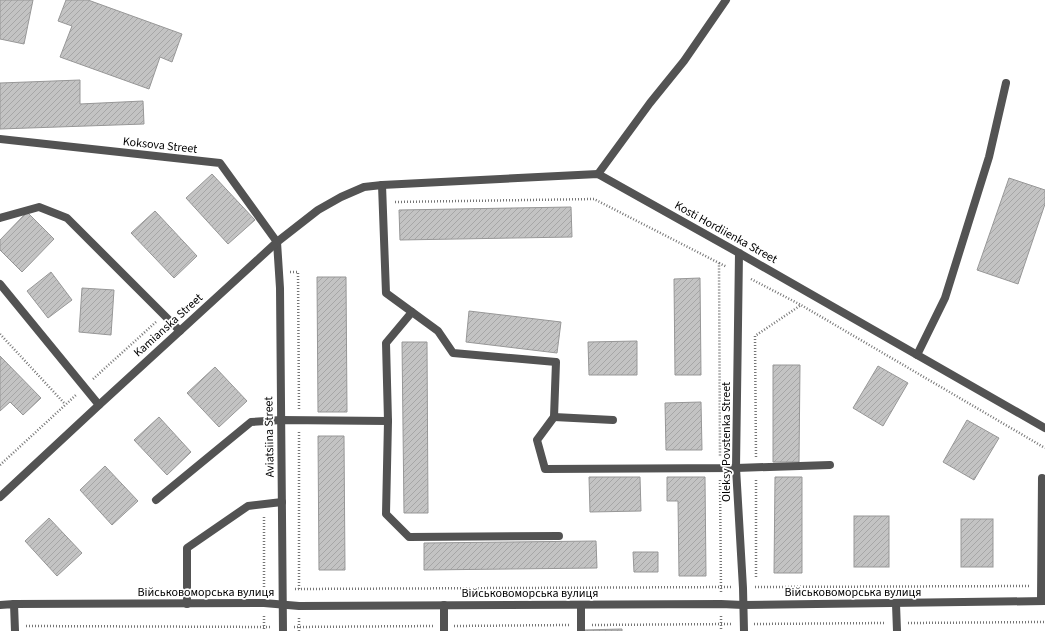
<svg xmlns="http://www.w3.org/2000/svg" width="1045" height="631" font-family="'Source Sans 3',sans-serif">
  <defs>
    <pattern id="building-hatch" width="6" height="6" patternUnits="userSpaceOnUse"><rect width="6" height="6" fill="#c3c3c3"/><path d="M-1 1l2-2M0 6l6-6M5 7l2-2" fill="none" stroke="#a6a6a6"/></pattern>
  </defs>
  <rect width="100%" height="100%" fill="#fff"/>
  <!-- building -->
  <g fill="url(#building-hatch)" stroke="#979797">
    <polygon points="0,0 33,0 24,44 0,39"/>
    <polygon points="66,0 88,0 182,34 172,62 160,57 149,89 60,57 72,26 58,21"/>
    <polygon points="80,80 80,104 143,101 144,124 0,129 0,83"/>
    <polygon points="212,174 255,220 228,244 186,198"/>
    <polygon points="1009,178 1045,190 1045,204 1018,284 977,270"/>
    <polygon points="571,207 572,237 400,240 399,210"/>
    <polygon points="155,211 197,256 174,278 131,233"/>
    <polygon points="27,212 54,239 22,272 0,250 0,240"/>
    <polygon points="51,272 72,300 48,318 27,291"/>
    <polygon points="317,277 346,277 347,412 318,412"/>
    <polygon points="700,278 701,375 675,375 674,279"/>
    <polygon points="82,288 114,290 111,335 79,332"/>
    <polygon points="469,311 561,322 557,353 466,342"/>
    <polygon points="637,341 637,375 589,375 588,342"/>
    <polygon points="402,342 427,342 428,513 404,513"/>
    <polygon points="0,356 41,398 23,415 10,402 0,411"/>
    <polygon points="773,365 800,365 799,462 773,462"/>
    <polygon points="878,366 908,383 883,426 853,408"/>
    <polygon points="215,367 247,401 219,427 187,393"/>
    <polygon points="701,402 702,450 666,450 665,403"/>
    <polygon points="159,417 191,452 167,475 134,440"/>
    <polygon points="967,420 999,438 974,480 943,462"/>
    <polygon points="318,436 344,436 345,570 319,570"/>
    <polygon points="105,466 138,501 112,525 80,490"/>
    <polygon points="589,477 640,477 641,511 590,512"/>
    <polygon points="667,477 705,477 706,576 679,576 678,501 667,501"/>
    <polygon points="775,477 802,477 802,573 774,573"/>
    <rect x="854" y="516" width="35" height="51"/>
    <polygon points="49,518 82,553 57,576 25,541"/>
    <rect x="961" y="519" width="32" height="48"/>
    <polygon points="596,541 597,568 424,570 424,543"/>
    <polygon points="633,552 658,552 658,572 634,572"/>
    <polygon points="622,629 622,631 584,631 584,630"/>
  </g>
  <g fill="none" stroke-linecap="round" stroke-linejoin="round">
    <!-- path -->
    <g stroke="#757575" stroke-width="2.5" stroke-dasharray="1 2" stroke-linecap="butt">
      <polyline points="395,202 594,199 719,263 720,457"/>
      <polyline points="719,263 727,267"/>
      <polyline points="290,272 298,272 299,409"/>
      <polyline points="751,279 801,305"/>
      <polyline points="0,334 65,404"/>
      <polyline points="93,379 156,322"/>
      <polyline points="299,432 299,591"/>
      <polyline points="756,457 755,336 801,305 1045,448"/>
      <polyline points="0,465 76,395"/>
      <polyline points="720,480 721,593"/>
      <polyline points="756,480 756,579"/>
      <polyline points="755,587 1030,586"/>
      <polyline points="295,589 732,587"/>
      <polyline points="264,593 264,516"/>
      <polyline points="264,616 264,631"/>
      <polyline points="721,616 721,631"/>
      <polyline points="299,618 299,631"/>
      <polyline points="908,623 1045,622"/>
      <polyline points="754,624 885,623"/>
      <polyline points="592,625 731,624"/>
      <polyline points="26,626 271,627"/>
      <polyline points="454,626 569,625"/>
      <polyline points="294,627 433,626"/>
    </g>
    <!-- lane -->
    <g stroke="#535353" stroke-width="8">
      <polyline points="598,174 650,103 684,61 726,0"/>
      <polyline points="382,185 386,293 438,331 453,353 556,362 554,417 537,440 545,469 736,468 830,465"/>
      <polyline points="0,218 39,207 67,218 180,331"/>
      <polyline points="0,284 99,405"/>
      <polyline points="412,312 386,343 388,421 386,514 409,537 559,536"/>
      <polyline points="917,355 945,298 989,157 1006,83"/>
      <polyline points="554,417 613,420"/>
      <polyline points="156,500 251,422 281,420 388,421"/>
      <polyline points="1041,601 1042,478"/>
      <polyline points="187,604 187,548 248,506 282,502"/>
      <polyline points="896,604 897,631"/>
      <polyline points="0,605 14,604 15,631"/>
      <polyline points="444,605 444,631"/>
      <polyline points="581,605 581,631"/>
    </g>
    <!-- street -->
    <g stroke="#535353" stroke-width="8">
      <polyline points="0,139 220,163 277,242 280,288 283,631"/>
      <polyline points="739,253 736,468 743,588 744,631"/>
      <polyline points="0,497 99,405 277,242 318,210 341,197 364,187 382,185 598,174 739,253 1045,428"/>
      <polyline points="14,604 264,603 299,606 721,604 743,605 1045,601"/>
    </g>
  </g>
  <g text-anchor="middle" stroke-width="3.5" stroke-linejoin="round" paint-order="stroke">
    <!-- street labels -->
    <g font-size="12" fill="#000" stroke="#fff">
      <text transform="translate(160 145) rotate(6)" y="4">Koksova Street</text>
      <text transform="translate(726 232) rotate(29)" y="4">Kosti Hordiienka Street</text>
      <text transform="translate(168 325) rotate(-42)" y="4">Kamianska Street</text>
      <text transform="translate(269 437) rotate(-91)" y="4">Aviatsiina Street</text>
      <text transform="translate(726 442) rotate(-90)" y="4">Oleksy Povstenka Street</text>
      <text x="206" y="596">Військовоморська вулиця</text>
      <text x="853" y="596">Військовоморська вулиця</text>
      <text x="530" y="597">Військовоморська вулиця</text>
    </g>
  </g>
</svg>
